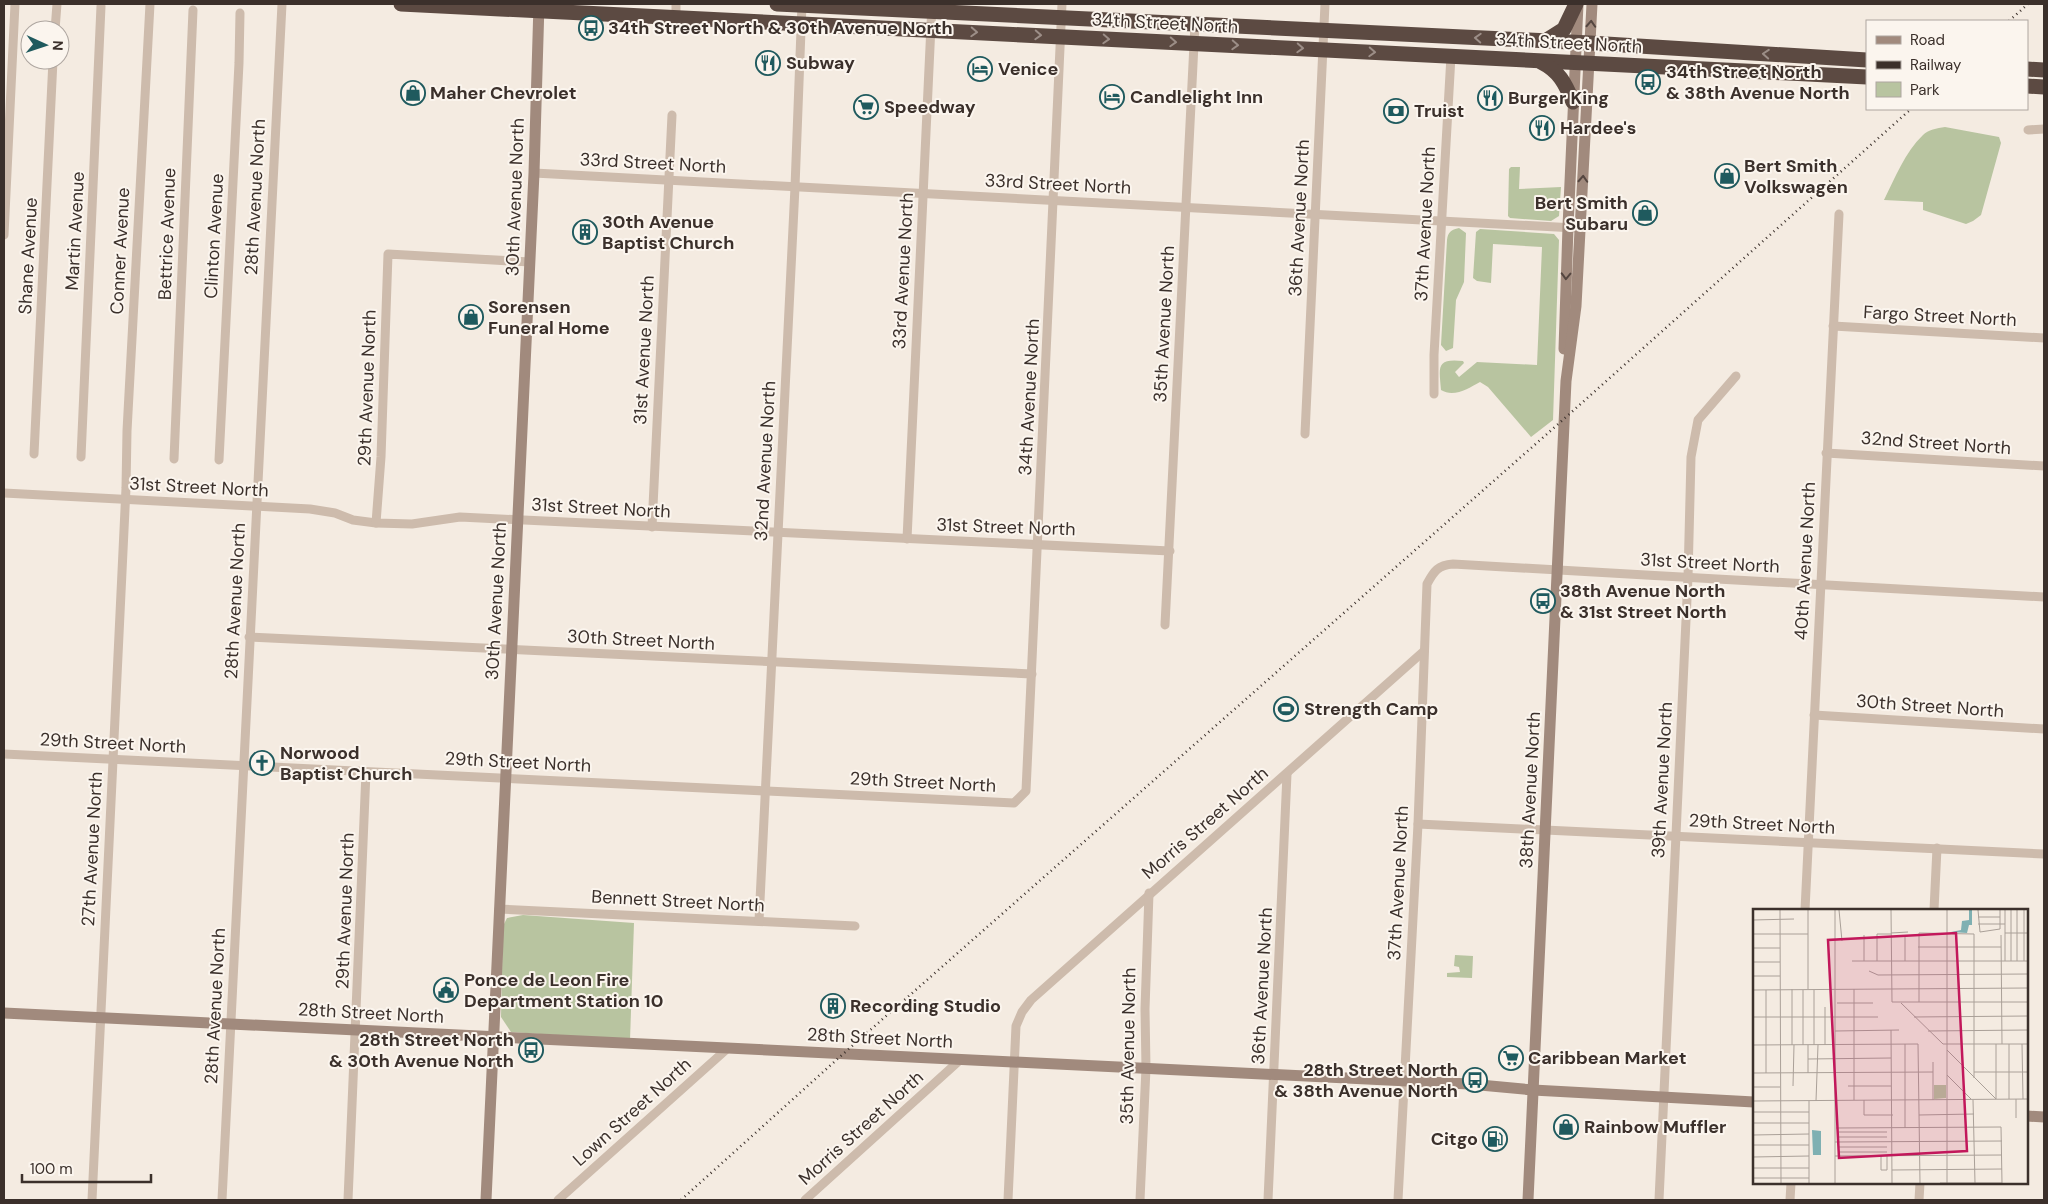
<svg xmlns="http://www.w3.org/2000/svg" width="2048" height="1204" font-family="'DM Sans',sans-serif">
  <rect width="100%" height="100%" fill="#f4ebe1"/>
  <!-- green -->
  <g fill="#b8c4a0">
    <path d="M1945,127L1999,137L2001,143L1981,215L1973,221L1966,224L1923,210V202L1884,200C1895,178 1905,152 1923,135C1928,130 1937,128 1945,127Z"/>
    <polygon points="1511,167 1520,167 1519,189 1561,187 1559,216 1551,221 1510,218 1508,216 1509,169"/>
    <path d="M1459,228L1466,233L1464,282L1456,300L1453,348L1446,351L1441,345L1447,240C1448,232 1451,230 1459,228Z"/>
    <path d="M1480,229L1554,234L1559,240L1553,420L1531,437L1488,387L1480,382C1469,388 1454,398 1441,390C1439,367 1436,358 1463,361L1464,363L1455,372L1459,377L1477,362L1537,365L1542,247L1493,244L1491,283L1477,281L1473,278L1476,232Z"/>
    <polygon points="523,915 634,923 630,1040 511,1032 501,1017 503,926 507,918"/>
    <polygon points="1455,955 1473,956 1472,978 1447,977 1447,973 1460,972 1459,967 1454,966"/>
  </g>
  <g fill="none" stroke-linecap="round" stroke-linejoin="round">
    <!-- street -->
    <g stroke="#cdbbac" stroke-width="9">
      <polyline points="676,17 676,4"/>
      <polyline points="55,30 57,4"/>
      <polyline points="2028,130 2044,129"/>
      <polyline points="534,173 1575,228"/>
      <polyline points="4,235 15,4"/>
      <polyline points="1833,326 2044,338"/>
      <polyline points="1434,394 1434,355 1451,56"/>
      <polyline points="1305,434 1325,4"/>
      <polyline points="1826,453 2044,466"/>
      <polyline points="34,454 53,60"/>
      <polyline points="81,457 101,6"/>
      <polyline points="174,459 193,10"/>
      <polyline points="219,460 239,63 240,13"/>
      <polyline points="4,493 310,509 335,513 353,520 376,523 412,524 460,517 1170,551"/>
      <polyline points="376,523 381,457 388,254 530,262"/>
      <polyline points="652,527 672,115"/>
      <polyline points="907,539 932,4"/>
      <polyline points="1165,625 1195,24"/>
      <polyline points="249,637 1032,674"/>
      <polyline points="1814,715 2044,729"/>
      <polyline points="4,754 1014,803 1026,791 1062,4"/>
      <polyline points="1418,824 2044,854"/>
      <polyline points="499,909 855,926"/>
      <polyline points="1805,910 1839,214"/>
      <polyline points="1934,910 1937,848"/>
      <polyline points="759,921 795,187 802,4"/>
      <polyline points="92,1200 126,488 127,431 150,4"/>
      <polyline points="222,1200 282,4"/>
      <polyline points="348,1200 366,772"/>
      <polyline points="558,1200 728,1048"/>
      <polyline points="805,1200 960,1060"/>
      <polyline points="1008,1200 1016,1026 1022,1012 1031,1000 1424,651"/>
      <polyline points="1140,1200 1146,1068 1145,1009 1149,893"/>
      <polyline points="1268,1200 1287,774"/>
      <path d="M1398,1200L1418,824L1427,584C1434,571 1438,565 1453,564C1650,575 1847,587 2044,597"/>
      <polyline points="1659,1200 1688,577 1691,457 1698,420 1736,376"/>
      <polyline points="1790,1200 1791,1183"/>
      <polyline points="1919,1200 1920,1183"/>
    </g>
    <!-- secondary -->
    <g stroke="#a18a7d" stroke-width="11">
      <polyline points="1564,349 1568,227 1578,4"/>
      <polyline points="4,1013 1469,1084 1533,1090 1754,1102"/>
      <polyline points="2027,1116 2044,1117"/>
      <polyline points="486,1200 534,173 539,4"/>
      <polyline points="1528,1200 1566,381 1576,306 1592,4"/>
    </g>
    <!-- highway -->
    <g stroke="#5c4a42" stroke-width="15">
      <polyline points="401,4 1867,77"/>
      <polyline points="777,4 1590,43 1867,60"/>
      <polyline points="1545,41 1564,29 1576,4"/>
      <path d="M1541,62C1559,71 1565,83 1573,102"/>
      <polyline points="2027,69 2044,70"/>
      <polyline points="2027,86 2044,87"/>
    </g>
    <!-- rail -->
    <g stroke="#3b302b" stroke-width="2.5" stroke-dasharray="1 4" stroke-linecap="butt">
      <polyline points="2009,21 2028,4"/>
      <polyline points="681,1200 843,1054 1547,434 1911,109"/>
    </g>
  </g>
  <!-- one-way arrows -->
  <defs><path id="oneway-chevron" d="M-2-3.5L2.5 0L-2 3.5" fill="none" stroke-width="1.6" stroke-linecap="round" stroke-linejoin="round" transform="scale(1.25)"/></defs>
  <g stroke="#544640">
    <use href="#oneway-chevron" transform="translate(1591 24) rotate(-87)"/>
    <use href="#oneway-chevron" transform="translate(1583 179) rotate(-87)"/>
    <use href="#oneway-chevron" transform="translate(1566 276) rotate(92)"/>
  </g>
  <g stroke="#9c8e87">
    <use href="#oneway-chevron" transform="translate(974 32) rotate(3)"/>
    <use href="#oneway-chevron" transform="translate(1038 35) rotate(3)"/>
    <use href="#oneway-chevron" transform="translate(1478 38) rotate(-177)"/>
    <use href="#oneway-chevron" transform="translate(1106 39) rotate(3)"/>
    <use href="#oneway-chevron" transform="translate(1173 42) rotate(3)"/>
    <use href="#oneway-chevron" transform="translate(1235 45) rotate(3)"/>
    <use href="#oneway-chevron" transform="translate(1300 48) rotate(3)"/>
    <use href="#oneway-chevron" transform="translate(1372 52) rotate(3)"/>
    <use href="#oneway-chevron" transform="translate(1766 54) rotate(-176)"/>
  </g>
  <!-- icons -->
  <defs>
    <symbol id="bus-ring" viewBox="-11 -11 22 22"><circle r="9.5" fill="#fbf5ee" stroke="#1f5a5e" stroke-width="1.5"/><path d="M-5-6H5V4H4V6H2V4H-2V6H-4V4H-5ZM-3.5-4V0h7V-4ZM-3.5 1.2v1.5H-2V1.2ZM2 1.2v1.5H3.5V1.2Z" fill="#1f5a5e"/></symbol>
    <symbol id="restaurant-ring" viewBox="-11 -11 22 22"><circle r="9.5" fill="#fbf5ee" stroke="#1f5a5e" stroke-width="1.5"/><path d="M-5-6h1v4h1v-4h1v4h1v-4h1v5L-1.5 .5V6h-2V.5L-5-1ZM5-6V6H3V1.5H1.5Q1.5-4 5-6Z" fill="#1f5a5e"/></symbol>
    <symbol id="hotel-ring" viewBox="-11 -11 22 22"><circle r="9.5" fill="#fbf5ee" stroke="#1f5a5e" stroke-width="1.5"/><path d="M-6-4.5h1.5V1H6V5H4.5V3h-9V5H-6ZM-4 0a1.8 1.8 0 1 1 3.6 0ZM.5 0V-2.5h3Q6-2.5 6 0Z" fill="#1f5a5e"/></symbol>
    <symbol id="shop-ring" viewBox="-11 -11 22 22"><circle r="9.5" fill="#fbf5ee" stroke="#1f5a5e" stroke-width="1.5"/><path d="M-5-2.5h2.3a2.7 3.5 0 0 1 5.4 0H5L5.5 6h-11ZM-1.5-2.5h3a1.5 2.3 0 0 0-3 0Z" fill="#1f5a5e"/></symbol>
    <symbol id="supermarket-ring" viewBox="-11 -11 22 22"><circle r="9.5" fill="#fbf5ee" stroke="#1f5a5e" stroke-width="1.5"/><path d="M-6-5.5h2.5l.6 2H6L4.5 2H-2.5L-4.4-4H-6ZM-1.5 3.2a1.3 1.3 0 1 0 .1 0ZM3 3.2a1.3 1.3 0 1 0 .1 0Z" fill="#1f5a5e"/></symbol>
    <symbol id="bank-ring" viewBox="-11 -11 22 22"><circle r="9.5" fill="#fbf5ee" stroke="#1f5a5e" stroke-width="1.5"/><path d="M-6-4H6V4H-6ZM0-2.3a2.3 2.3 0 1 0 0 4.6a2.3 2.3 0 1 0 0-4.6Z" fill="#1f5a5e"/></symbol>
    <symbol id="building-ring" viewBox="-11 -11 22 22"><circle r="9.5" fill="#fbf5ee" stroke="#1f5a5e" stroke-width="1.5"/><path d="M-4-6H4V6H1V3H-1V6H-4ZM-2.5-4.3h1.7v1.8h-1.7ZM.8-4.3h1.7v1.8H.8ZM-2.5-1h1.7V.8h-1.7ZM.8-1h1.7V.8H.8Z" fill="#1f5a5e"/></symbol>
    <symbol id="stadium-ring" viewBox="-11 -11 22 22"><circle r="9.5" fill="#fbf5ee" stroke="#1f5a5e" stroke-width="1.5"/><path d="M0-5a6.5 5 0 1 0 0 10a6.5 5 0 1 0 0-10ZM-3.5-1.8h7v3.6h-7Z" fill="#1f5a5e"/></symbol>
    <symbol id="church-ring" viewBox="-11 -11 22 22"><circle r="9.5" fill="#fbf5ee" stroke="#1f5a5e" stroke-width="1.5"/><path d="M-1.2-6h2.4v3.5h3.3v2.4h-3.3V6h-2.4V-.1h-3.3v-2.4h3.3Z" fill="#1f5a5e"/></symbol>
    <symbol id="civic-ring" viewBox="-11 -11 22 22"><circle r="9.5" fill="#fbf5ee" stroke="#1f5a5e" stroke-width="1.5"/><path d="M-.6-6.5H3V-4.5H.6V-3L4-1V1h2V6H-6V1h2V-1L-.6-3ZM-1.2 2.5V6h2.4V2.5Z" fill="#1f5a5e"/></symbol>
    <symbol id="fuel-ring" viewBox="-11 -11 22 22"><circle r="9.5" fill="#fbf5ee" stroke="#1f5a5e" stroke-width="1.5"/><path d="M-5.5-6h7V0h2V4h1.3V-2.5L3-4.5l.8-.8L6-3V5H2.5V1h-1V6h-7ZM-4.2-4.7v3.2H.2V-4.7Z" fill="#1f5a5e"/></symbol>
  </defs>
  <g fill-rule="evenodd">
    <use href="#bus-ring" x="577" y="14" width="28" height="28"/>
    <use href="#restaurant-ring" x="754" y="49" width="28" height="28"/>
    <use href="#hotel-ring" x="966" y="55" width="28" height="28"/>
    <use href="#bus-ring" x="1634" y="68" width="28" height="28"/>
    <use href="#shop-ring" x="399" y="79" width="28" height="28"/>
    <use href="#hotel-ring" x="1098" y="83" width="28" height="28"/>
    <use href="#restaurant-ring" x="1476" y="84" width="28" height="28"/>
    <use href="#supermarket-ring" x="852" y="93" width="28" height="28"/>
    <use href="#bank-ring" x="1382" y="97" width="28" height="28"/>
    <use href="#restaurant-ring" x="1528" y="114" width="28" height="28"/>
    <use href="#shop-ring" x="1713" y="162" width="28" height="28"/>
    <use href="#shop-ring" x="1631" y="199" width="28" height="28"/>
    <use href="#building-ring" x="571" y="218" width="28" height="28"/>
    <use href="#shop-ring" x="457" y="303" width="28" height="28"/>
    <use href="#bus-ring" x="1529" y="587" width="28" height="28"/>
    <use href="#stadium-ring" x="1272" y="695" width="28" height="28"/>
    <use href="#church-ring" x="248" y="749" width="28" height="28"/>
    <use href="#civic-ring" x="432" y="976" width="28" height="28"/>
    <use href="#building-ring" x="819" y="992" width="28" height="28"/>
    <use href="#bus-ring" x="517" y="1036" width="28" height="28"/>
    <use href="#supermarket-ring" x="1497" y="1044" width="28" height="28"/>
    <use href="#bus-ring" x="1461" y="1066" width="28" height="28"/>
    <use href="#shop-ring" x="1552" y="1113" width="28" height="28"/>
    <use href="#fuel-ring" x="1481" y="1125" width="28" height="28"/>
  </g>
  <g text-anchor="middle" stroke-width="4" stroke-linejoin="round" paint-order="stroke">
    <!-- street labels -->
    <g font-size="18" fill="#3b302b" stroke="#fbf5ee">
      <text transform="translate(1165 23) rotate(3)" y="6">34th Street North</text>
      <text transform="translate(1569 43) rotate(3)" y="6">34th Street North</text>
      <text transform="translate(653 163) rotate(3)" y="6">33rd Street North</text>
      <text transform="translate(1058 184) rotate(3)" y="6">33rd Street North</text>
      <text transform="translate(255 197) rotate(-87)" y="6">28th Avenue North</text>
      <text transform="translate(515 197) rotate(-88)" y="6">30th Avenue North</text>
      <text transform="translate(1299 218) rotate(-87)" y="6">36th Avenue North</text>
      <text transform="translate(1425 224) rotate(-87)" y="6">37th Avenue North</text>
      <text transform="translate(75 231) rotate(-87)" y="6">Martin Avenue</text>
      <text transform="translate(167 234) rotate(-88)" y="6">Bettrice Avenue</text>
      <text transform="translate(214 236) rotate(-87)" y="6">Clinton Avenue</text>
      <text transform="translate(120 251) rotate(-87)" y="6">Conner Avenue</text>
      <text transform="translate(28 256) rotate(-87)" y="6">Shane Avenue</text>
      <text transform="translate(903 271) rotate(-87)" y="6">33rd Avenue North</text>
      <text transform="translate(1940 316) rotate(3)" y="6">Fargo Street North</text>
      <text transform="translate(1164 324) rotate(-87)" y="6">35th Avenue North</text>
      <text transform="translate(644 350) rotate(-87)" y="6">31st Avenue North</text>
      <text transform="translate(367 388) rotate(-88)" y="6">29th Avenue North</text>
      <text transform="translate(1029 397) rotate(-87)" y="6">34th Avenue North</text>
      <text transform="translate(1936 443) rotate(4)" y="6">32nd Street North</text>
      <text transform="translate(765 461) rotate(-87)" y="6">32nd Avenue North</text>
      <text transform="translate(199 487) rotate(3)" y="6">31st Street North</text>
      <text transform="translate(601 508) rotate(3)" y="6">31st Street North</text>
      <text transform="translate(1006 527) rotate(2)" y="6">31st Street North</text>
      <text transform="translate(1805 561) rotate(-87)" y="6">40th Avenue North</text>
      <text transform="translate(1710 563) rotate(3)" y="6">31st Street North</text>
      <text transform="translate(235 601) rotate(-87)" y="6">28th Avenue North</text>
      <text transform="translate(496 601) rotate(-87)" y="6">30th Avenue North</text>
      <text transform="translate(641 640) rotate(3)" y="6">30th Street North</text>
      <text transform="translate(1930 706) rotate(4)" y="6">30th Street North</text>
      <text transform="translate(113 743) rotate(3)" y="6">29th Street North</text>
      <text transform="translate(518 762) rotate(3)" y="6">29th Street North</text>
      <text transform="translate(1662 780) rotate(-87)" y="6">39th Avenue North</text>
      <text transform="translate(923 782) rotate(3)" y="6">29th Street North</text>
      <text transform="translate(1530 790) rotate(-87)" y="6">38th Avenue North</text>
      <text transform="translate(1205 823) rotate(-41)" y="6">Morris Street North</text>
      <text transform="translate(1762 824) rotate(3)" y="6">29th Street North</text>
      <text transform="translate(92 849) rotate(-87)" y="6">27th Avenue North</text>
      <text transform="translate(1398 883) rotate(-87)" y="6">37th Avenue North</text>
      <text transform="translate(678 901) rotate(3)" y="6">Bennett Street North</text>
      <text transform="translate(345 911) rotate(-88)" y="6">29th Avenue North</text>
      <text transform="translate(1262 986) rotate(-87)" y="6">36th Avenue North</text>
      <text transform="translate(215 1006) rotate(-87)" y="6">28th Avenue North</text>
      <text transform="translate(371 1013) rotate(3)" y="6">28th Street North</text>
      <text transform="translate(880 1038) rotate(3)" y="6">28th Street North</text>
      <text transform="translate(1128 1046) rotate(-89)" y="6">35th Avenue North</text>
      <text transform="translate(632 1112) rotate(-42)" y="6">Lown Street North</text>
      <text transform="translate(861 1128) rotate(-42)" y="6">Morris Street North</text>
    </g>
    <!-- poi labels -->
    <g font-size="18" font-weight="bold" fill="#3b302b" stroke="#fbf5ee" text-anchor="start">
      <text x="608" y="34">34th Street North &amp; 30th Avenue North</text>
      <text x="786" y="69">Subway</text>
      <text x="998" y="75">Venice</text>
      <text x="1666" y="78">34th Street North<tspan x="1666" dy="21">&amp; 38th Avenue North</tspan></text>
      <text x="430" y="99">Maher Chevrolet</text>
      <text x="1130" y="103">Candlelight Inn</text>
      <text x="1508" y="104">Burger King</text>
      <text x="884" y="113">Speedway</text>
      <text x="1414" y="117">Truist</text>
      <text x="1560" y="134">Hardee's</text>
      <text x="1744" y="172">Bert Smith<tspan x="1744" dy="21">Volkswagen</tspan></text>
      <text x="1628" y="209" text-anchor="end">Bert Smith<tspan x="1628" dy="21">Subaru</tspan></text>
      <text x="602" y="228">30th Avenue<tspan x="602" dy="21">Baptist Church</tspan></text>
      <text x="488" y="313">Sorensen<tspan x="488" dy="21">Funeral Home</tspan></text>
      <text x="1560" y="597">38th Avenue North<tspan x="1560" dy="21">&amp; 31st Street North</tspan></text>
      <text x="1304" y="715">Strength Camp</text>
      <text x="280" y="759">Norwood<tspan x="280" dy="21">Baptist Church</tspan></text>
      <text x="464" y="986">Ponce de Leon Fire<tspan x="464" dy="21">Department Station 10</tspan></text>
      <text x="850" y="1012">Recording Studio</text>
      <text x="514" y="1046" text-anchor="end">28th Street North<tspan x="514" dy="21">&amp; 30th Avenue North</tspan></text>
      <text x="1528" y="1064">Caribbean Market</text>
      <text x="1458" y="1076" text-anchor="end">28th Street North<tspan x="1458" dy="21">&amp; 38th Avenue North</tspan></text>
      <text x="1584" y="1133">Rainbow Muffler</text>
      <text x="1478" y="1145" text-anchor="end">Citgo</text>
    </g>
  </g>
  <!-- overview -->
  <g transform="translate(1753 909)">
    <rect width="275" height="275" fill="#f4ebe1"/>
    <path d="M181,176H193V189L181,190Z" fill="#b8c4a0"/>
    <path d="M216,1H219V16H216L214,24L198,23L208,21L209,12L216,11ZM59,221L68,222V246H60Z" fill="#7fb0b2"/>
    <path fill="none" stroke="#aaa098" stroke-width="1" d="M27,1L28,274M82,1V274M86,1L89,32M138,1L139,93H275M194,1V274M225,1L227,23L247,20V1M225,8H247M0,11L41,10M225,15H252M138,24L155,23M252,24H275M0,25H55M248,26L249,135M165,38H248M0,39H27M99,52H275M111,52V26M124,52V25H138M152,52V26M252,52V1M258,52V1M264,52V1M271,52V1M0,53H27M116,62L125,66L275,65M0,67H27M39,80V136M55,80V1M0,81L275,79M13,81V164M61,81V136M166,93V24L221,25V169M84,94H120M148,94L190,135H275M72,98V136M0,108H125M161,108L275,107M138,121L139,274M82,122L146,121M175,122L275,121M152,135V219M243,135V190M256,135V190M269,135L270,190M0,136L165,135L167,274M50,136V81M194,141L243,190M55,150L138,149M180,153V191M221,163H275M0,164L180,163M55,164V136M194,166L218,190M40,177L41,136M95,177H138M0,178H27M101,191V80M111,191V206H140M220,191L222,274M0,192L275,190M56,192V274M63,192L65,136M0,203H56M0,204V225M166,206L221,205M263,209V190M0,214H56M83,219L248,218L249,274M86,223H134M0,226L56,225M0,226V274M86,228H134M82,233L249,232M0,236H56M86,238H134M86,243H134M82,247L249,246M128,247V261H134V247M0,248L56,247M0,259H56M139,261L249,260M0,269H56M187,274H249"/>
    <path fill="#c2185b" fill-opacity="0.15" stroke="#c2185b" stroke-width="2.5" d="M203,24L214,242L86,249L75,31Z"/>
    <rect width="275" height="275" fill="none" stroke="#3b302b" stroke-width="2.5"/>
  </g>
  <!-- border -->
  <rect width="2048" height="1204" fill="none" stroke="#3b302b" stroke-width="10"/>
  <!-- legend -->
  <rect x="1866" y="20" width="162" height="90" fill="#fbf5ee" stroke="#aea6a0"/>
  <rect x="1876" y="36" width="25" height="8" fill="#a18a7d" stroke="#aea6a0"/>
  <text x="1910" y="45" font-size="15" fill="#3b302b">Road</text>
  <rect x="1876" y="61" width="25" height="8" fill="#3b302b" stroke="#aea6a0"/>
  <text x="1910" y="70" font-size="15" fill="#3b302b">Railway</text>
  <rect x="1876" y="82" width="25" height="15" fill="#b8c4a0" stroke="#aea6a0"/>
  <text x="1910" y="95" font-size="15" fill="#3b302b">Park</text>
  <!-- north arrow -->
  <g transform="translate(45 45) rotate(93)"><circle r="24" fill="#fbf5ee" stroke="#aea6a0"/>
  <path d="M0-4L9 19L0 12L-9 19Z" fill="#1f5a5e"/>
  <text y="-8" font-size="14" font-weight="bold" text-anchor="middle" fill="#3b302b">N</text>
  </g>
  <!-- scale -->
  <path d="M22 1174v8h129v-8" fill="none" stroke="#3b302b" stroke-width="2.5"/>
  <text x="30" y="1174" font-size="15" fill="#3b302b" stroke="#fbf5ee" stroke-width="4" paint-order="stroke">100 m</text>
</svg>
